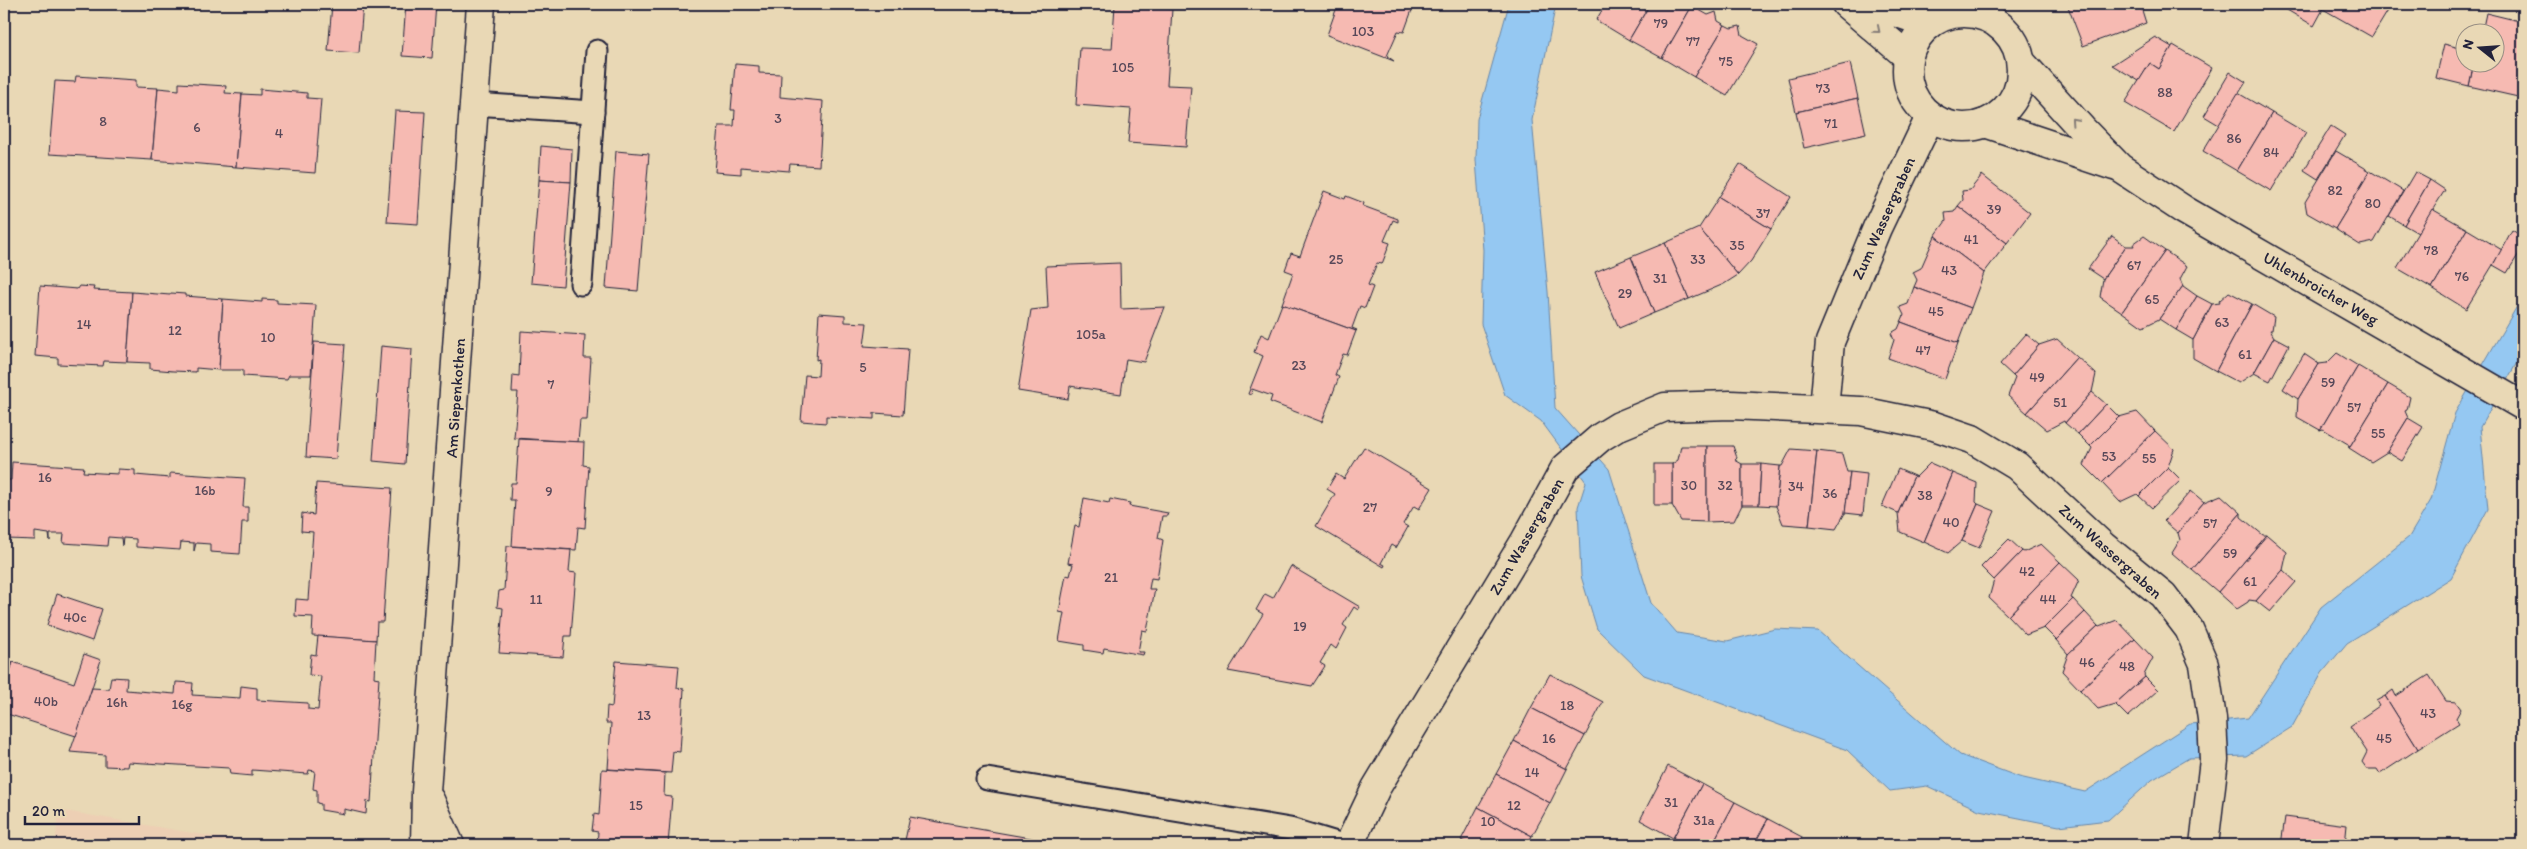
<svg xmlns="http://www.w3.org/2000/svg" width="2527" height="849" font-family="Itim,sans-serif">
  <rect width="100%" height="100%" fill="#e9d8b5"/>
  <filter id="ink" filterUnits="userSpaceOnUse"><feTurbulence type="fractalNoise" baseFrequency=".02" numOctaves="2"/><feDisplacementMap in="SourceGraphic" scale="10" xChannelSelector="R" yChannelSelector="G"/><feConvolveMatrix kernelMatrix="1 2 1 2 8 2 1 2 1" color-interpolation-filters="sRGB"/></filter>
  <g filter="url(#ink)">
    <!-- built -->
    <polygon fill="#edcfb4" points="59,810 262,845 55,845"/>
    <!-- water -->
    <polygon fill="#95c8f2" stroke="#6786a9" points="1509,4 1556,4 1532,120 1548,292 1555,408 1609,469 1651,603 1677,633 1727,641 1775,629 1818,631 1960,755 2019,777 2085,792 2190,724 2248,718 2321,607 2409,537 2431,500 2455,413 2523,296 2523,352 2480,427 2488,509 2451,578 2347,643 2322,673 2292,727 2246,756 2189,758 2152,780 2108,820 2059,826 1979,810 1927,786 1890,791 1847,750 1644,675 1597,629 1581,576 1578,507 1586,482 1541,421 1505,395 1481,324 1483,250 1476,160 1477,119"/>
    <!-- building -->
    <g fill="#f6bab2" stroke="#22223b">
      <polygon points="332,4 363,4 359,53 328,51"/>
      <polygon points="406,4 436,4 432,58 402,56"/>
      <polygon points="1338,4 1409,4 1408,7 1412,10 1404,32 1398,31 1387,56 1394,61 1327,35"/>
      <polygon points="1606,4 1650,4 1629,40 1596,20"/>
      <polygon points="1650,4 1689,4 1692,6 1662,58 1629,40"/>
      <polygon points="2067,4 2140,4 2146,23 2083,46"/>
      <polygon points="2277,4 2326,4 2314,26"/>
      <polygon points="2326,4 2392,4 2372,37 2323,9"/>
      <polygon points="1115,5 1172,9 1167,85 1191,86 1186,147 1128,143 1131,109 1076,105 1080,48 1112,49"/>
      <polygon points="1692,6 1708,15 1716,12 1718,21 1725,25 1694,77 1662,58"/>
      <polygon points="2486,13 2523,22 2523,77 2518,97 2469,86 2474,62 2494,62 2494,32 2482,32"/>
      <polygon points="1725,25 1731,28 1740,26 1742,35 1758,44 1727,96 1694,77"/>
      <polygon points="2155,37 2172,47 2159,69 2150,63 2139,81 2112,65"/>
      <polygon points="2444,44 2464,49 2464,62 2474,62 2469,86 2436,78"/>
      <polygon points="2173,45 2212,68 2174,132 2125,103 2150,63 2159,69"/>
      <polygon points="1850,63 1858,98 1796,112 1788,78"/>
      <polygon points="735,64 759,66 759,73 781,74 780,97 823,101 819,166 790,164 789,171 741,167 741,174 715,172 719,126 734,126 735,110 731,110"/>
      <polygon points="2230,72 2246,82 2219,125 2204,116"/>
      <polygon points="76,76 136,80 136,87 158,88 152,160 49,154 55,81 75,82"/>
      <polygon points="179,83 226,86 225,93 242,94 236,167 152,160 158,88 179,90"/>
      <polygon points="260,89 307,93 307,98 321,99 315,173 236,167 242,94 260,95"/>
      <polygon points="2238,93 2272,113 2237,171 2203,151"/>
      <polygon points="1858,98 1866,134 1804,148 1796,112"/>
      <polygon points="395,111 425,112 418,224 387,222"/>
      <polygon points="2272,113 2306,133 2271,191 2237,171"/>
      <polygon points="2331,126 2345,135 2318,179 2304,170"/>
      <polygon points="541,146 572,149 571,182 539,180"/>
      <polygon points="616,151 649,154 638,291 606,288"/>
      <polygon points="2336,151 2370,171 2335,229 2307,213 2305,202"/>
      <polygon points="1740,164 1791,197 1771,229 1719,197"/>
      <polygon points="2370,171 2403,191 2374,242 2360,245 2335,229"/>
      <polygon points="2415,172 2430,180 2404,225 2389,216"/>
      <polygon points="1982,175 2030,213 2007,243 1958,206 1963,200 1962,191 1970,190"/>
      <polygon points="539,180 571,182 563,286 531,283"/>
      <polygon points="2430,180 2445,190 2418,233 2404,225"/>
      <polygon points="1324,191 1345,199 1346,196 1364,203 1363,206 1398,219 1398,222 1393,220 1384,241 1390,243 1382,264 1377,263 1368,285 1373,287 1365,308 1360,306 1352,328 1357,330 1356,331 1282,304 1293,273 1285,270 1291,253 1300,256"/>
      <polygon points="1719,197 1771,229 1751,261 1738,275 1699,228"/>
      <polygon points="1958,206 2007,243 1984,273 1935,236 1946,221 1945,213 1954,212"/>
      <polygon points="2432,209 2467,229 2432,288 2397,268"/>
      <polygon points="1699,228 1738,275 1724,284 1689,299 1665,243"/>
      <polygon points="2467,229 2502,250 2466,309 2432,288"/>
      <polygon points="2512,230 2523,237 2523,247 2507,273 2493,265"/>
      <polygon points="1935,236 1984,273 1971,308 1914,287 1917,280 1913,272 1921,268"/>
      <polygon points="2112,236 2126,246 2103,279 2088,269"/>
      <polygon points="2144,236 2165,251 2122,312 2100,297 2103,279 2126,246 2134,246 2133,244"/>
      <polygon points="1665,243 1689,299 1654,313 1631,257"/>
      <polygon points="2165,251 2187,266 2180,279 2183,286 2159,319 2143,327 2122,312"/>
      <polygon points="1631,257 1654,313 1619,328 1595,272"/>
      <polygon points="1120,263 1121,309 1165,307 1144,362 1126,359 1121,394 1070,386 1068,399 1018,391 1031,310 1048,308 1046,266"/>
      <polygon points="40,286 77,289 79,286 94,287 93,290 132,292 127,362 104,361 103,366 58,364 58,358 35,356"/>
      <polygon points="2183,286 2197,296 2176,330 2159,319"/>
      <polygon points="1914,287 1971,308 1958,343 1901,322 1904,315 1900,307 1908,304"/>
      <polygon points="132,292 170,295 171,293 185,294 185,296 223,299 219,370 196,368 196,372 173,371 150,369 150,363 127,362"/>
      <polygon points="2229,292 2252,304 2216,371 2193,358 2193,340 2212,304 2220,303 2219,301"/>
      <polygon points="2197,296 2212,304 2193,340 2176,330"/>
      <polygon points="223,299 262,302 262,299 277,300 277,303 316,305 311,375 289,375 287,379 243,376 243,370 219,370"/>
      <polygon points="1282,304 1356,331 1347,355 1343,354 1335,375 1339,377 1322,422 1270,402 1272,396 1252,389 1251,395 1248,394 1263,356 1254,352 1261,334 1269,338"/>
      <polygon points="2252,304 2274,317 2272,330 2270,330 2274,337 2254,373 2239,383 2216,371"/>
      <polygon points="819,313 845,315 845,322 867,323 864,346 908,349 903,415 874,413 874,419 826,416 826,423 801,421 805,375 818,376 819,359 816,360"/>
      <polygon points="1901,322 1958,343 1945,379 1888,358 1894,340 1891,333 1898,329"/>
      <polygon points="521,331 585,335 584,358 591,358 587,420 580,420 578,442 514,438 518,392 512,392 513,375 519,376"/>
      <polygon points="2026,334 2039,345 2013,376 2000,364"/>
      <polygon points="2274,337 2289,345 2270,381 2254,373"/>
      <polygon points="2057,339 2077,357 2027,413 2008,396 2015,378 2013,376 2039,345"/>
      <polygon points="314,342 345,344 336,459 306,457"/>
      <polygon points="381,346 412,349 405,464 373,461"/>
      <polygon points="2337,353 2358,366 2320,430 2297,417 2298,399 2319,364 2327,363"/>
      <polygon points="2304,354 2319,364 2298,399 2283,389"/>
      <polygon points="2077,357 2096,374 2092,392 2065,423 2064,421 2047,430 2027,413"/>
      <polygon points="2358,366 2388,384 2349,448 2348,444 2323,429 2320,430"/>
      <polygon points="2388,384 2410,397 2407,410 2405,411 2408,418 2387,452 2371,462 2349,448"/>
      <polygon points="2092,392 2106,404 2078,434 2065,423"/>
      <polygon points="2106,404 2119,417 2090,446 2078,434"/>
      <polygon points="2137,412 2155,431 2102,483 2084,465 2092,448 2090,446 2119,417"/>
      <polygon points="2408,418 2423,427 2402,461 2387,452"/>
      <polygon points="2155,431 2174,449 2168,467 2139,496 2137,494 2120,502 2102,483"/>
      <polygon points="519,439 584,442 583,465 589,466 585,528 578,527 576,550 512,546 515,500 510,500 511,483 516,483"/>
      <polygon points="1681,446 1707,446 1707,522 1681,521 1672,505 1672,464 1678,460"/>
      <polygon points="1707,446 1733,446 1737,458 1735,460 1742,464 1742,505 1734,521 1707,522"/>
      <polygon points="1364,447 1432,488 1419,509 1414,506 1403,524 1408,527 1396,548 1391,545 1381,563 1385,565 1384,567 1316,526 1335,494 1327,489 1336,474 1344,479"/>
      <polygon points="1791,449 1817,451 1809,526 1783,524 1776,506 1780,466 1782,466"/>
      <polygon points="1817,451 1842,454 1847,472 1850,472 1845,513 1836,529 1809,526"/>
      <polygon points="12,462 84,467 83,472 118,474 118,469 135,470 135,475 170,478 170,473 245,478 243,507 248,507 248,522 242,522 240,554 210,552 210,544 196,543 194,551 194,543 181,542 180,550 136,547 136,539 123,538 122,546 121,538 108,537 107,546 63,543 64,534 50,534 50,541 49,534 35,532 35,540 7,539 8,521 4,520 4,488 6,480 11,480"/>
      <polygon points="1930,463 1953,473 1924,542 1900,532 1898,513 1914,476 1916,477"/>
      <rect x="1654" y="464" width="18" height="41"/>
      <polygon points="1742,464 1761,464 1759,505 1742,505"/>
      <polygon points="1761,464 1780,466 1776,506 1759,505"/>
      <polygon points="2168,467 2181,480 2152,508 2139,496"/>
      <polygon points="1898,469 1914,476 1898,513 1882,506"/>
      <polygon points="1850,472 1867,474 1863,515 1845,513"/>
      <polygon points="1953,473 1977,483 1976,502 1978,504 1962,541 1948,553 1924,542"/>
      <polygon points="316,483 392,488 383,622 377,622 376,640 312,636 313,617 295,616 296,599 308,600 313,532 301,531 302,513 314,515"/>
      <polygon points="2191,491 2204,502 2178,533 2164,521"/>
      <polygon points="2221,495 2241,513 2192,570 2172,553 2180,540 2178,533 2204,502"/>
      <polygon points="1084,498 1109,503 1110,499 1130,503 1129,506 1168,513 1167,516 1162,516 1158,538 1163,540 1157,579 1151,578 1149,589 1155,589 1147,631 1142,630 1138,652 1144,652 1143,655 1104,648 1103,653 1084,650 1084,645 1059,641 1064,613 1059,612 1066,575 1070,576 1073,564 1068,563 1075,526 1079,527"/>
      <polygon points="1978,504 1995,511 1979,548 1962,541"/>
      <polygon points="2241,513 2241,517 2263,535 2267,535 2218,592 2192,570"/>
      <polygon points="2267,535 2287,552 2283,570 2256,601 2249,600 2248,602 2237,609 2218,592"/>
      <polygon points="2009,539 2022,551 1994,580 1981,567"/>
      <polygon points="2041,544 2060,562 2008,616 1989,598 1994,580 2022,551 2024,552"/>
      <polygon points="507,546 571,550 569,572 576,573 571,636 565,636 563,657 499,653 503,608 497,607 499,591 504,590"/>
      <polygon points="2060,562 2079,580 2071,598 2073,599 2044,628 2026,635 2008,616"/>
      <polygon points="1291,566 1360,607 1358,610 1354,607 1343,625 1347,628 1336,649 1331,645 1320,663 1325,666 1312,686 1228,671 1263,614 1256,610 1265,594 1273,598"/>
      <polygon points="2283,570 2296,582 2270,612 2256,601"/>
      <polygon points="57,594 102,609 92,641 47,625"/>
      <polygon points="2073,599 2085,612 2056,640 2044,628"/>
      <polygon points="2085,612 2098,626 2068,654 2056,640"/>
      <polygon points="2117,620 2135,639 2080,690 2062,671 2068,654 2098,626 2099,627"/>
      <polygon points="318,636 376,640 374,677 379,678 371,802 367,801 366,814 344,809 344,814 321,810 321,804 317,803 317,790 313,789 315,771 309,770 308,774 252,770 252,776 230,774 229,768 128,762 127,767 105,766 105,755 70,752 92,688 109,689 111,677 127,678 126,690 175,694 176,682 193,683 192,695 240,698 241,686 257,688 257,700 308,703 308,709 318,710 321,676 309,675 311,654 316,655"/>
      <polygon points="2135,639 2153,658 2144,675 2145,677 2115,704 2098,709 2080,690"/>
      <polygon points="84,654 101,660 76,736 4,713 4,689 13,662 74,683"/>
      <polygon points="4,660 13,662 4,689"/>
      <polygon points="616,661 679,666 677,688 684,689 680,752 673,751 671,773 608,769 611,723 606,723 607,706 612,707"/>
      <polygon points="1550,674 1603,702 1585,736 1531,708"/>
      <polygon points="2429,675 2446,701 2456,702 2461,709 2456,718 2459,723 2418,749 2385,696 2393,690 2396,696"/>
      <polygon points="2145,677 2158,690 2128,717 2115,704"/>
      <polygon points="2385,696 2418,749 2380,774 2377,769 2367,769 2362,762 2367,752 2350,726 2379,706 2376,701"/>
      <polygon points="1531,708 1585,736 1567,769 1514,741"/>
      <polygon points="1514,741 1567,769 1550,803 1496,774"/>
      <polygon points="1668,766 1702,784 1673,838 1640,820"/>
      <polygon points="602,769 665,773 664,796 672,797 668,845 597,845 598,832 592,831 594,814 599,815"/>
      <polygon points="1496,774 1550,803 1532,836 1478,807"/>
      <polygon points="1702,784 1735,802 1712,845 1687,845 1673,838"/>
      <polygon points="1735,802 1768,819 1754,845 1712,845"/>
      <polygon points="1478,807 1532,836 1527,845 1471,845 1461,840"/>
      <polygon points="910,817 1070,845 904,845"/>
      <polygon points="2285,817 2347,825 2345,845 2281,845"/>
      <polygon points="1768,819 1802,837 1798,845 1754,845"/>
    </g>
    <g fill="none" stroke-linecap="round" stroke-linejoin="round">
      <defs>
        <g id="lane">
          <polyline points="474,104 593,112"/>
          <polyline points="581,284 597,51"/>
          <polyline points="987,779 1290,829 1343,845"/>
        </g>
        <g id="street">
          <polyline points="1846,4 1908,57"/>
          <polyline points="1871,4 1930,24"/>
          <circle cx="1964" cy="70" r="57"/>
          <polyline points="2021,62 2082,129 2120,168 2184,210 2523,406"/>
          <polyline points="1985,123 2114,166"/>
          <polyline points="1824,409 1830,342 1877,228 1930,117"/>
          <polyline points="430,800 450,845"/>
          <polyline points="425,845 426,792 481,4"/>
          <polyline points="1349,845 1376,788 1525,541 1565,468 1601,437 1619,426 1665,407 1731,405 1861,411 1934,426 1972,439 2017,466 2103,546 2163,595 2189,629 2204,664 2212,719 2214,760 2204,845"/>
        </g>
      </defs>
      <!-- lane casing -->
      <use href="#lane" stroke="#22223b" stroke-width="25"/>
      <!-- street casing -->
      <use href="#street" stroke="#22223b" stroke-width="31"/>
      <!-- lane -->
      <use href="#lane" stroke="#e9d8b5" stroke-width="21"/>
      <!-- street -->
      <use href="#street" stroke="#e9d8b5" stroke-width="28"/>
    </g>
    <!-- one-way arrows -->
    <defs><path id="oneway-chevron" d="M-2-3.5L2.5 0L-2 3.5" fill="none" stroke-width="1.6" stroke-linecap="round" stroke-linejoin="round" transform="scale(1.25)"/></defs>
    <g stroke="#867d78">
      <use href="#oneway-chevron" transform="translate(1877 30) rotate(40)"/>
      <use href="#oneway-chevron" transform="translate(2074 121) rotate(-132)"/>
    </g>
  </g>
  <g text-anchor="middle" stroke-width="4" stroke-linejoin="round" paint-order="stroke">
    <!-- number labels -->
    <g font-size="14" fill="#574859">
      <text x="1661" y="28">79</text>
      <text x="1363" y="36">103</text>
      <text x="1693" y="46">77</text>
      <text x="1726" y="66">75</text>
      <text x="1123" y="72">105</text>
      <text x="1823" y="93">73</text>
      <text x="2165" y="97">88</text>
      <text x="778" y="123">3</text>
      <text x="103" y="126">8</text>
      <text x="1831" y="128">71</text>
      <text x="197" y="132">6</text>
      <text x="279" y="138">4</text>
      <text x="2234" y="143">86</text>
      <text x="2271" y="157">84</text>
      <text x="2335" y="195">82</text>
      <text x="2373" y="208">80</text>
      <text x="1994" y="214">39</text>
      <text x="1763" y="218">37</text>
      <text x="1971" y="244">41</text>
      <text x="1737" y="250">35</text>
      <text x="2431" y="255">78</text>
      <text x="1336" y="264">25</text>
      <text x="1698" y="264">33</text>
      <text x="2134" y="270">67</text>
      <text x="1949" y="275">43</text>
      <text x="2462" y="281">76</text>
      <text x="1660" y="283">31</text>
      <text x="1625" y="298">29</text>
      <text x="2152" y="304">65</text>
      <text x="1936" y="316">45</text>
      <text x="2222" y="327">63</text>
      <text x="84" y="329">14</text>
      <text x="175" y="335">12</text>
      <text x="1091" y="339">105a</text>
      <text x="268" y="342">10</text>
      <text x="1923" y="355">47</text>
      <text x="2245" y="359">61</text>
      <text x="1299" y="370">23</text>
      <text x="863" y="372">5</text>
      <text x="2037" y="382">49</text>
      <text x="2328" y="387">59</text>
      <text x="551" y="389">7</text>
      <text x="2060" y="407">51</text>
      <text x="2354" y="412">57</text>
      <text x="2378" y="438">55</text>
      <text x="2109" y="461">53</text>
      <text x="2149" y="463">55</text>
      <text x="45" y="482">16</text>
      <text x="1689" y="490">30</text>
      <text x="1725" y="490">32</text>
      <text x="1796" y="491">34</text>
      <text x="205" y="495">16b</text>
      <text x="549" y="496">9</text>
      <text x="1830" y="498">36</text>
      <text x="1925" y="500">38</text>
      <text x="1370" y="512">27</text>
      <text x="1951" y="527">40</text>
      <text x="2210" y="528">57</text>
      <text x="2230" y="558">59</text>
      <text x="2027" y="576">42</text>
      <text x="1111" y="582">21</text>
      <text x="2250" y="586">61</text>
      <text x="536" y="604">11</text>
      <text x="2048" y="604">44</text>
      <text x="75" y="622">40c</text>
      <text x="1300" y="631">19</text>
      <text x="2087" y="667">46</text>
      <text x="2127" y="671">48</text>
      <text x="46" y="706">40b</text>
      <text x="117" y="707">16h</text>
      <text x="182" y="709">16g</text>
      <text x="1567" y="710">18</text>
      <text x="2428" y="718">43</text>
      <text x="644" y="720">13</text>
      <text x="1549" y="743">16</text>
      <text x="2384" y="743">45</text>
      <text x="1532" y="777">14</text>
      <text x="1671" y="807">31</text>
      <text x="636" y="810">15</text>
      <text x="1514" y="810">12</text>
      <text x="1704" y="825">31a</text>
      <text x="1488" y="826">10</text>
    </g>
    <!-- street labels -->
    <g font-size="16" fill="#22223b" stroke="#e9d8b5">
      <text transform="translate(1883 218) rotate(-66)" y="6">Zum Wassergraben</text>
      <text transform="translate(2321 288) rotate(30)" y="6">Uhlenbroicher Weg</text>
      <text transform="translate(455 398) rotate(-86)" y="6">Am Siepenkothen</text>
      <text transform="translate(1526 536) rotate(-60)" y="6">Zum Wassergraben</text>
      <text transform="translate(2111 551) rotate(42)" y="6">Zum Wassergraben</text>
    </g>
  </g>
  <!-- margin -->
  <rect width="2527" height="849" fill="none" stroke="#e9d8b5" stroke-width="20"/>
  <rect x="10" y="10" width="2507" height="829" fill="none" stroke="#22223b" stroke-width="2" filter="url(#ink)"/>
  <!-- north arrow -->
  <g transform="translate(2480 48) rotate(287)"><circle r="24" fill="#e9d8b5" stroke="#998f84"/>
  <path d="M0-4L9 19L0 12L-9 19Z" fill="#22223b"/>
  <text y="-8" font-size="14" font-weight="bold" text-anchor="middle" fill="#22223b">N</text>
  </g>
  <!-- scale -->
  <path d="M25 816v8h114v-8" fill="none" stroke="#22223b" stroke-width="2.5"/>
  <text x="32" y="816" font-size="15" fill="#22223b" stroke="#e9d8b5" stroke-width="4" paint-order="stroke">20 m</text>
</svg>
